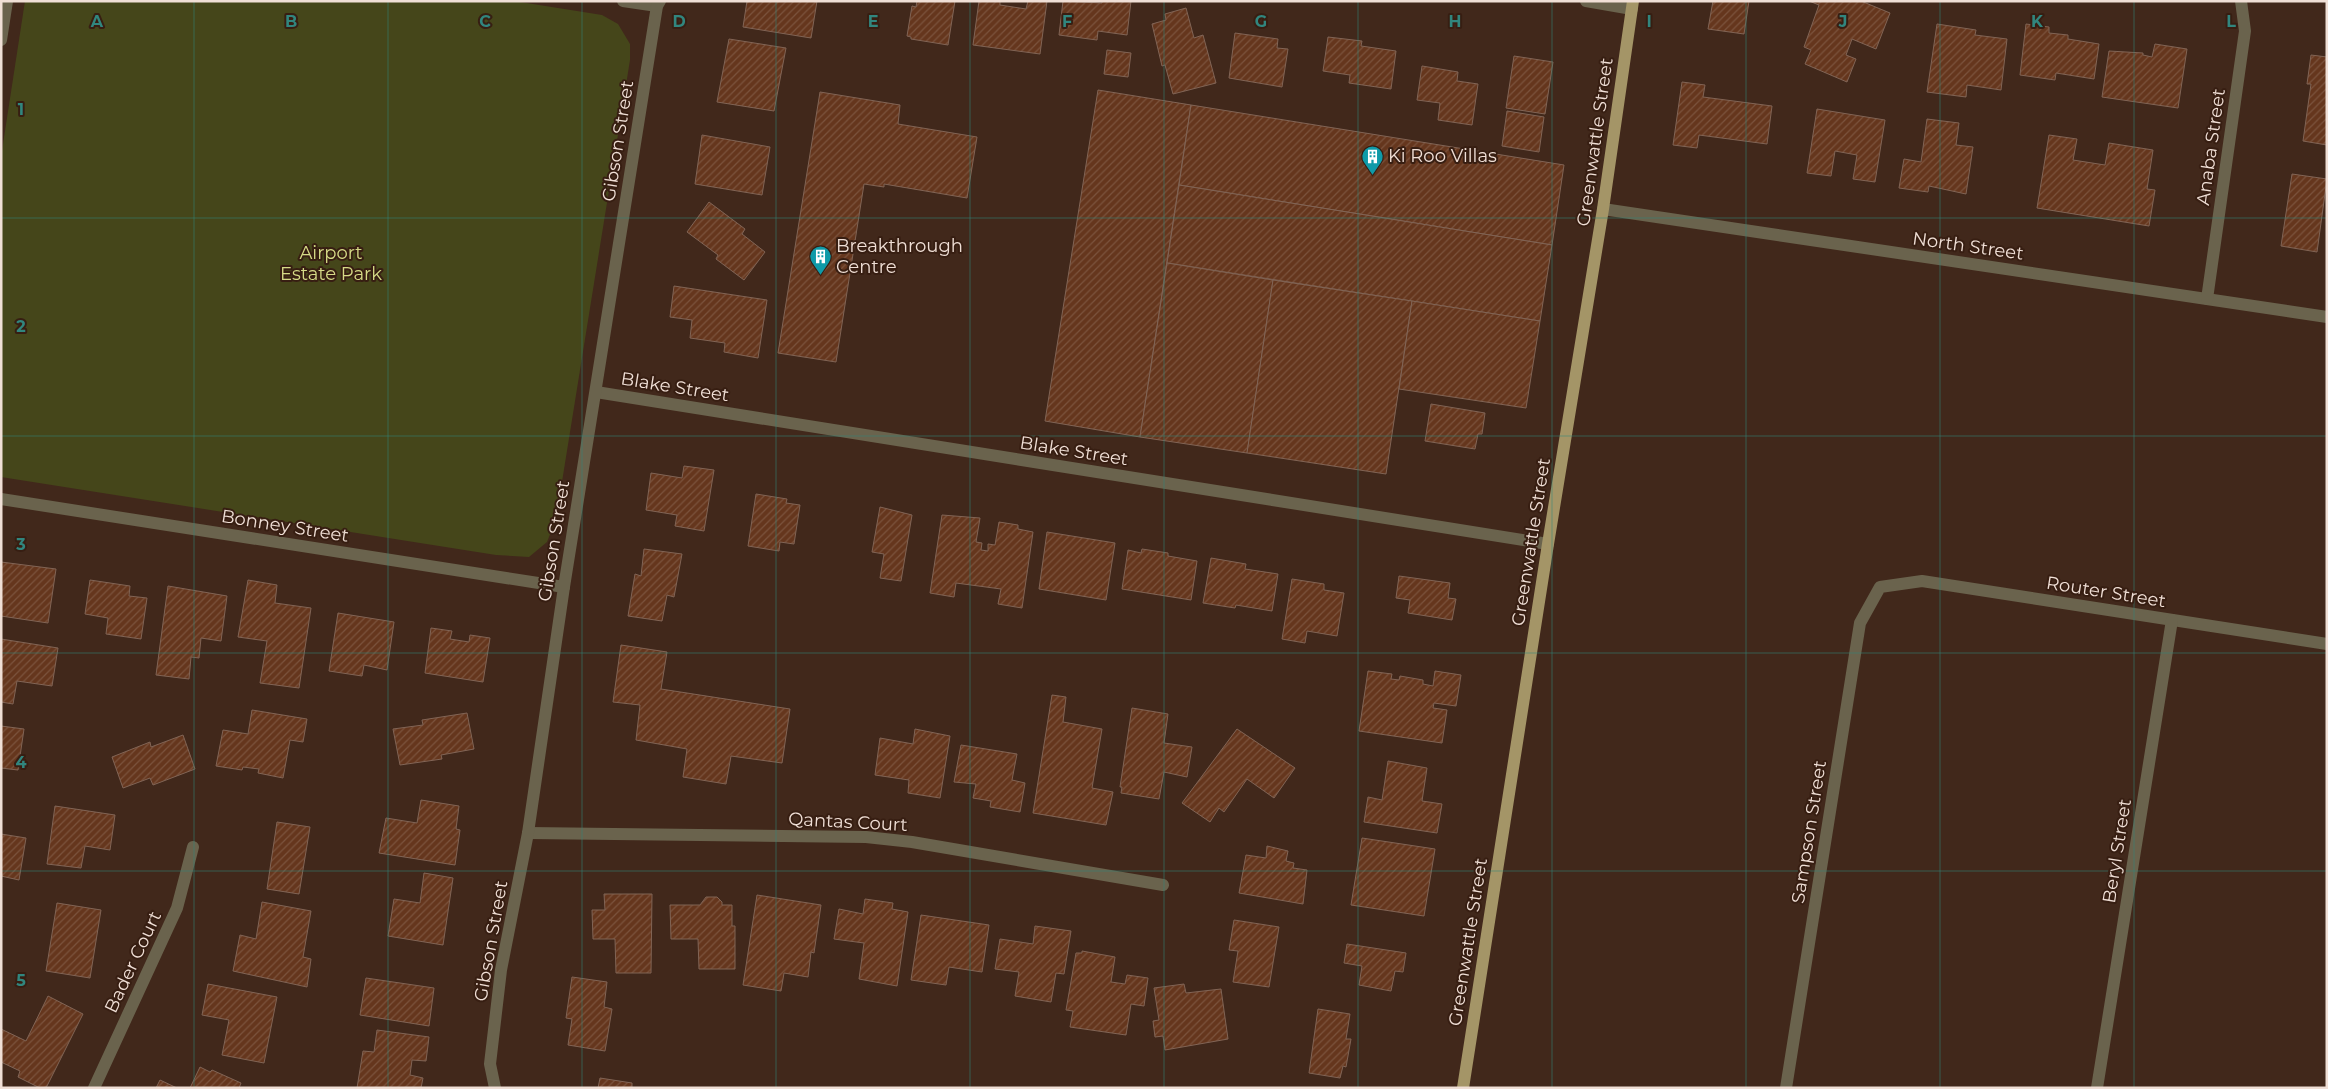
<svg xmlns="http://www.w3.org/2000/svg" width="2328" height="1089" font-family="Montserrat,sans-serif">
  <defs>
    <pattern id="building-hatch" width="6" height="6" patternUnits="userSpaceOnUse" patternTransform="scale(1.25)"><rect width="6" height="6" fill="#65361d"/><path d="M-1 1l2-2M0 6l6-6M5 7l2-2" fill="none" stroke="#7b533d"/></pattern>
  </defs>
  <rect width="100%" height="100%" fill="#41281b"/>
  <!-- park -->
  <polygon fill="#45461a" points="25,1 514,1 602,15 618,24 630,44 630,60 556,519 547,542 529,557 496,555 1,477 1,157"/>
  <!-- building -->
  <g fill="url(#building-hatch)" stroke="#816455">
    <polygon points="747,1 817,1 811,38 743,27"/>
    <polygon points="917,1 955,1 948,45 911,39 911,37 907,36 912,6 916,7"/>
    <polygon points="979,1 1000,1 1000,5 1026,9 1028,1 1047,1 1040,54 973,45"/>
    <polygon points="1063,1 1102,3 1102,1 1131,1 1127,35 1098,31 1097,40 1059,35"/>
    <polygon points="1713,1 1749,1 1744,34 1708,29"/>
    <polygon points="1809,1 1861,1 1890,13 1876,49 1852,39 1846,55 1856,59 1847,82 1805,64 1811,50 1804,47 1819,5"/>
    <polygon points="1186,8 1194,38 1203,35 1216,83 1173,94 1165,65 1162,66 1152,24 1166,20 1165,14"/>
    <polygon points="1937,24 1976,30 1975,35 2007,39 2001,90 1967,85 1966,97 1927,92"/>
    <polygon points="2026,24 2049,27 2049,33 2068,35 2068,39 2099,44 2094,79 2056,73 2055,80 2020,75"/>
    <polygon points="1235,33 1278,39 1277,48 1288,49 1282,87 1229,78"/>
    <polygon points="1328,37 1362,41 1361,46 1396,51 1391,89 1349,83 1350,75 1323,71"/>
    <polygon points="729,39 786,48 774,111 717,102"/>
    <polygon points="2155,44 2187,49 2178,108 2102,97 2109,51 2143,53 2143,55 2152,57"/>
    <polygon points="1107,50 1131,53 1128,77 1104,74"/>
    <polygon points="2311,55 2327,57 2327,145 2303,141 2311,84 2307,84"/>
    <polygon points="1514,56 1553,62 1545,114 1506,108"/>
    <polygon points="1422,66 1458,72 1457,81 1478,84 1472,125 1438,120 1440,103 1417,100"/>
    <polygon points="1682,82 1705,85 1703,97 1772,106 1767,144 1699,135 1697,148 1673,145"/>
    <polygon points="1098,90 1191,105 1140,437 1045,421"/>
    <polygon points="820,92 900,105 898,124 977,137 967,198 884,184 884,187 864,184 836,362 778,353"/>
    <polygon points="1191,105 1564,165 1552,245 1179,185"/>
    <polygon points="1817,109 1885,120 1875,182 1853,179 1857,155 1835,151 1831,176 1807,173"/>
    <polygon points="1507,111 1544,117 1539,152 1502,146"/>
    <polygon points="1927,119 1959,123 1956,145 1973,147 1966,194 1929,186 1928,192 1899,188 1904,159 1921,162"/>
    <polygon points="702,135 770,147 762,195 695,184"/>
    <polygon points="2049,135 2077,139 2073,160 2105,165 2109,143 2153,150 2147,189 2155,190 2149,226 2037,208"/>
    <polygon points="2292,174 2327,179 2317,252 2281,246"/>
    <polygon points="1179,185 1552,245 1540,321 1167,263"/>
    <polygon points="709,202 745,229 742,234 765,252 744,280 716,259 718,255 687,232"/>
    <polygon points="1167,263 1273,280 1247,453 1140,437"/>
    <polygon points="1273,280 1412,301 1386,474 1247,453"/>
    <polygon points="674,286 767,300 758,358 724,352 725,343 690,338 692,320 670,317"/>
    <polygon points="1412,301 1540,321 1526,408 1399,389"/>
    <polygon points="1431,404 1485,413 1482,434 1478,434 1475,449 1425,441"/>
    <polygon points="684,466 714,470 704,531 675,526 677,515 646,510 651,473 682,478"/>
    <polygon points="756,494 787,499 786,503 800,505 794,544 780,542 779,551 748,546"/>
    <polygon points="880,507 912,515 901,581 880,578 884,554 872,552"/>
    <polygon points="942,515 980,518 976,542 982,543 981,550 988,551 988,544 995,545 999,522 1018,525 1018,529 1033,532 1022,608 998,604 1001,589 956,583 954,597 930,593"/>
    <polygon points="1047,532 1115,543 1106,600 1039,589"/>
    <polygon points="644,549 682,554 674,597 667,595 662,621 628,616 635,574 641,576"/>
    <polygon points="1142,549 1168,553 1168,556 1197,561 1191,600 1122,589 1128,550 1141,553"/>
    <polygon points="1211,558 1246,564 1245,569 1278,574 1272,611 1236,605 1235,608 1203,603"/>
    <polygon points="1,562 56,569 48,623 1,616"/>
    <polygon points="1399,576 1450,583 1448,598 1456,599 1452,620 1408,613 1410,600 1396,598"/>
    <polygon points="1292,579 1324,584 1324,590 1344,593 1337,636 1307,631 1305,643 1282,639"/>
    <polygon points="90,580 130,586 129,596 147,598 141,639 106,634 108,618 85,614"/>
    <polygon points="248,580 277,585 275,603 311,608 299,688 260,683 267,641 238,637"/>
    <polygon points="168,586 227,596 221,641 201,638 199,658 191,657 189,679 156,675"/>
    <polygon points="338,613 394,622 387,670 364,665 362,676 329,671"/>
    <polygon points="431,628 452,631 450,639 469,642 470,635 490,638 483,682 425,673"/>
    <polygon points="1,639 58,648 52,686 17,681 13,704 1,702"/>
    <polygon points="621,645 667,652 661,689 790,709 782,763 731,756 726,784 683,777 687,749 636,740 640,705 613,702"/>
    <polygon points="1368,671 1392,674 1391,679 1399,680 1400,676 1423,680 1423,684 1433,686 1435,671 1461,675 1456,706 1434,703 1433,708 1447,710 1442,743 1359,731"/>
    <polygon points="1052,695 1066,697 1063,722 1102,729 1092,788 1113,792 1106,825 1033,813"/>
    <polygon points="1132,708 1168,714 1164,743 1192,747 1187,777 1164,772 1159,799 1121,793 1122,787 1120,787"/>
    <polygon points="252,710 307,719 303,742 290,740 283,778 258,773 259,769 243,767 242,770 216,766 223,730 248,734"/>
    <polygon points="467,713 474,749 441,755 442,759 400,765 393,729 423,725 422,720"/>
    <polygon points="1,726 24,729 18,770 1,768"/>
    <polygon points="915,729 950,736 940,798 908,793 909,780 875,775 880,738 913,744"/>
    <polygon points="1237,729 1295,768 1274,798 1247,779 1224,812 1219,808 1210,822 1182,803"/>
    <polygon points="183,735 195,769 153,785 150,778 123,788 112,757 150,742 151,747"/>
    <polygon points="961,745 1017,754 1012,780 1025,783 1020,812 990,807 991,801 973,798 976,784 954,782"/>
    <polygon points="1388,761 1427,768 1422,801 1442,804 1437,833 1364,822 1368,797 1382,800"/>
    <polygon points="421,800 459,806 456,829 460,830 455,865 379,853 386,818 417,823"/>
    <polygon points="55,806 115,815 110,850 85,846 81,868 47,864"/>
    <polygon points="277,822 310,827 299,894 267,889"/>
    <polygon points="1,834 26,838 19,880 1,876"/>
    <polygon points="1362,838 1435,849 1424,916 1351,905"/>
    <polygon points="1267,846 1288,851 1286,861 1294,863 1293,868 1307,870 1303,904 1239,893 1246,855 1266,858"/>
    <polygon points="424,873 453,878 443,945 388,936 394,899 420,903"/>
    <polygon points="604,894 652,894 651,973 616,973 615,939 593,939 592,910 605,910"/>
    <polygon points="757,895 821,905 814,953 811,952 808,977 784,973 781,991 743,985"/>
    <polygon points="706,897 717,897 722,902 722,905 732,905 732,926 735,926 735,969 699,969 698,939 671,939 670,905 700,905"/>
    <polygon points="865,899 893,903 892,909 908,912 897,986 859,979 864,943 834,939 839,909 863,914"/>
    <polygon points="262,902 311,911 303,957 311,959 307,987 233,971 240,935 256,939"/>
    <polygon points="57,903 101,910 90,978 46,971"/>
    <polygon points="921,915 989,925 982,972 949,967 946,985 911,980"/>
    <polygon points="1234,920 1279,927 1269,987 1233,982 1238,951 1229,950"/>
    <polygon points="1035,926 1071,931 1064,974 1056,973 1051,1002 1015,996 1019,972 995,969 1000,939 1033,944"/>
    <polygon points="1347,944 1406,953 1403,972 1395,971 1391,991 1359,985 1362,966 1344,963"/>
    <polygon points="1082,951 1115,957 1111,982 1125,984 1127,975 1148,978 1144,1006 1131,1004 1126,1035 1070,1027 1073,1011 1066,1010 1076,953 1082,953"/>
    <polygon points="572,977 607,982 604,1007 612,1009 605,1051 568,1045 572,1019 566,1018"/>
    <polygon points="366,978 434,988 429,1026 360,1015"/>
    <polygon points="208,984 277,997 264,1063 222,1055 229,1020 202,1015"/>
    <polygon points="1184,984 1186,993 1221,989 1228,1039 1165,1050 1163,1036 1155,1037 1153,1021 1159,1020 1154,988"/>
    <polygon points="48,996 83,1014 46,1088 40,1088 18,1077 20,1071 1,1062 1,1029 26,1041"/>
    <polygon points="1318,1009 1350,1014 1346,1039 1351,1039 1346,1067 1343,1066 1340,1078 1309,1073"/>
    <polygon points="377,1030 429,1037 426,1061 412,1060 410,1075 423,1078 421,1088 357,1088 363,1051 374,1052"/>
    <polygon points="200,1067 210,1072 212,1070 241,1083 239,1088 190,1088"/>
    <polygon points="600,1078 632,1083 632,1088 598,1088"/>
    <polygon points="160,1080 177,1088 156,1088"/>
  </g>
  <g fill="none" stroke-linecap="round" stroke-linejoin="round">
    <!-- minor -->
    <g stroke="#6a634d" stroke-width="12">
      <polyline points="623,1 657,6"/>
      <polyline points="1586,1 1632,9"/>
      <polyline points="1,40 7,1"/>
      <polyline points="1603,209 2327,317"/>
      <polyline points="2207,299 2245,31 2241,1"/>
      <polyline points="596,392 1548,544"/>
      <polyline points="1,499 564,587"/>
      <polyline points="528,833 866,837 912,842 1163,885"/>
      <polyline points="94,1088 177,908 193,847"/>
      <polyline points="495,1088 490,1064 501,970 528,833 564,587 657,6 660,1"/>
      <polyline points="1786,1088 1860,623 1880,587 1922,581 2327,644"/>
      <polyline points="2097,1088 2172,620"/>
    </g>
    <!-- major -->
    <polyline stroke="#a49567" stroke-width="12" points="1463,1088 1548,544 1603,209 1633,1"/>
  </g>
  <!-- grid -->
  <path fill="none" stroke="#31867e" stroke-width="1" stroke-opacity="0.55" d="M194,1V1088M388,1V1088M582,1V1088M776,1V1088M970,1V1088M1164,1V1088M1358,1V1088M1552,1V1088M1746,1V1088M1940,1V1088M2134,1V1088M1,218H2327M1,436H2327M1,653H2327M1,871H2327"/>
  <!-- icons -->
  <defs>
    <symbol id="building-pin" viewBox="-11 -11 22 30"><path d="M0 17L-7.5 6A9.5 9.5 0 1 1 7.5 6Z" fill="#0f9aa8" stroke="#371e12"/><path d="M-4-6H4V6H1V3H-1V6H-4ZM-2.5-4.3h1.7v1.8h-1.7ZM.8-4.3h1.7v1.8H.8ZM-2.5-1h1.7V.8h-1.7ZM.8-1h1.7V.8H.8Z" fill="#fff"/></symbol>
  </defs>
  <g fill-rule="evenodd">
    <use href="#building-pin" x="1360" y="144" width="25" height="34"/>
    <use href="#building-pin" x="808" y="244" width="25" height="34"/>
  </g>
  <g text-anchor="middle" stroke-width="4" stroke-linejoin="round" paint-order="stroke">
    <!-- street labels -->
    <g font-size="18" fill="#f0dfd6" stroke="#371e12">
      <text transform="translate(618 141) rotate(-81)" y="6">Gibson Street</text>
      <text transform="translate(1595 142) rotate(-82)" y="6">Greenwattle Street</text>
      <text transform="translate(2211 147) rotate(-82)" y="6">Anaba Street</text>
      <text transform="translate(1968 246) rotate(8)" y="6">North Street</text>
      <text transform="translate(675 387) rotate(9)" y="6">Blake Street</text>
      <text transform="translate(1074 451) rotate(9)" y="6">Blake Street</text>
      <text transform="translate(285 526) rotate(9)" y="6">Bonney Street</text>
      <text transform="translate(554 541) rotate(-81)" y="6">Gibson Street</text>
      <text transform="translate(1531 542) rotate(-81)" y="6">Greenwattle Street</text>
      <text transform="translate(2106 592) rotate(9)" y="6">Router Street</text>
      <text transform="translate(848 822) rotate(3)" y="6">Qantas Court</text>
      <text transform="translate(1809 832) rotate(-81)" y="6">Sampson Street</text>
      <text transform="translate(2117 851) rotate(-81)" y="6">Beryl Street</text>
      <text transform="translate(491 941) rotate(-80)" y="6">Gibson Street</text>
      <text transform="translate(1468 942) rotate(-81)" y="6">Greenwattle Street</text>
      <text transform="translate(133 962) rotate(-65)" y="6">Bader Court</text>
    </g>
    <!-- poi labels -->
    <g font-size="18" fill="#f0dfd6" stroke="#371e12" text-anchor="start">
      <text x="1388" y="162">Ki Roo Villas</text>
      <text x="836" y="252">Breakthrough<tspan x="836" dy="21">Centre</tspan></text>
    </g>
    <!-- park labels -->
    <g font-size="18" fill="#d6db87" stroke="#371e12">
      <text x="331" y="259">Airport<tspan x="331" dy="21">Estate Park</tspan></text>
    </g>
  </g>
  <g font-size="16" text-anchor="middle" font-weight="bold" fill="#31867e" stroke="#371e12" stroke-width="4" stroke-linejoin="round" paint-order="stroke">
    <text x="97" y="27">A</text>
    <text x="291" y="27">B</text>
    <text x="485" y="27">C</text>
    <text x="679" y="27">D</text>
    <text x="873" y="27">E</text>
    <text x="1067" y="27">F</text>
    <text x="1261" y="27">G</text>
    <text x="1455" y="27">H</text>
    <text x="1649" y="27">I</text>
    <text x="1843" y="27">J</text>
    <text x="2037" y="27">K</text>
    <text x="2231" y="27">L</text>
    <text x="21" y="115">1</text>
    <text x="21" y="332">2</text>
    <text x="21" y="550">3</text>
    <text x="21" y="768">4</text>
    <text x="21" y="986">5</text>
  </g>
  <!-- border -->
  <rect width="2328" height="1089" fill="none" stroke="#f0dfd6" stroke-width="5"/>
</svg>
